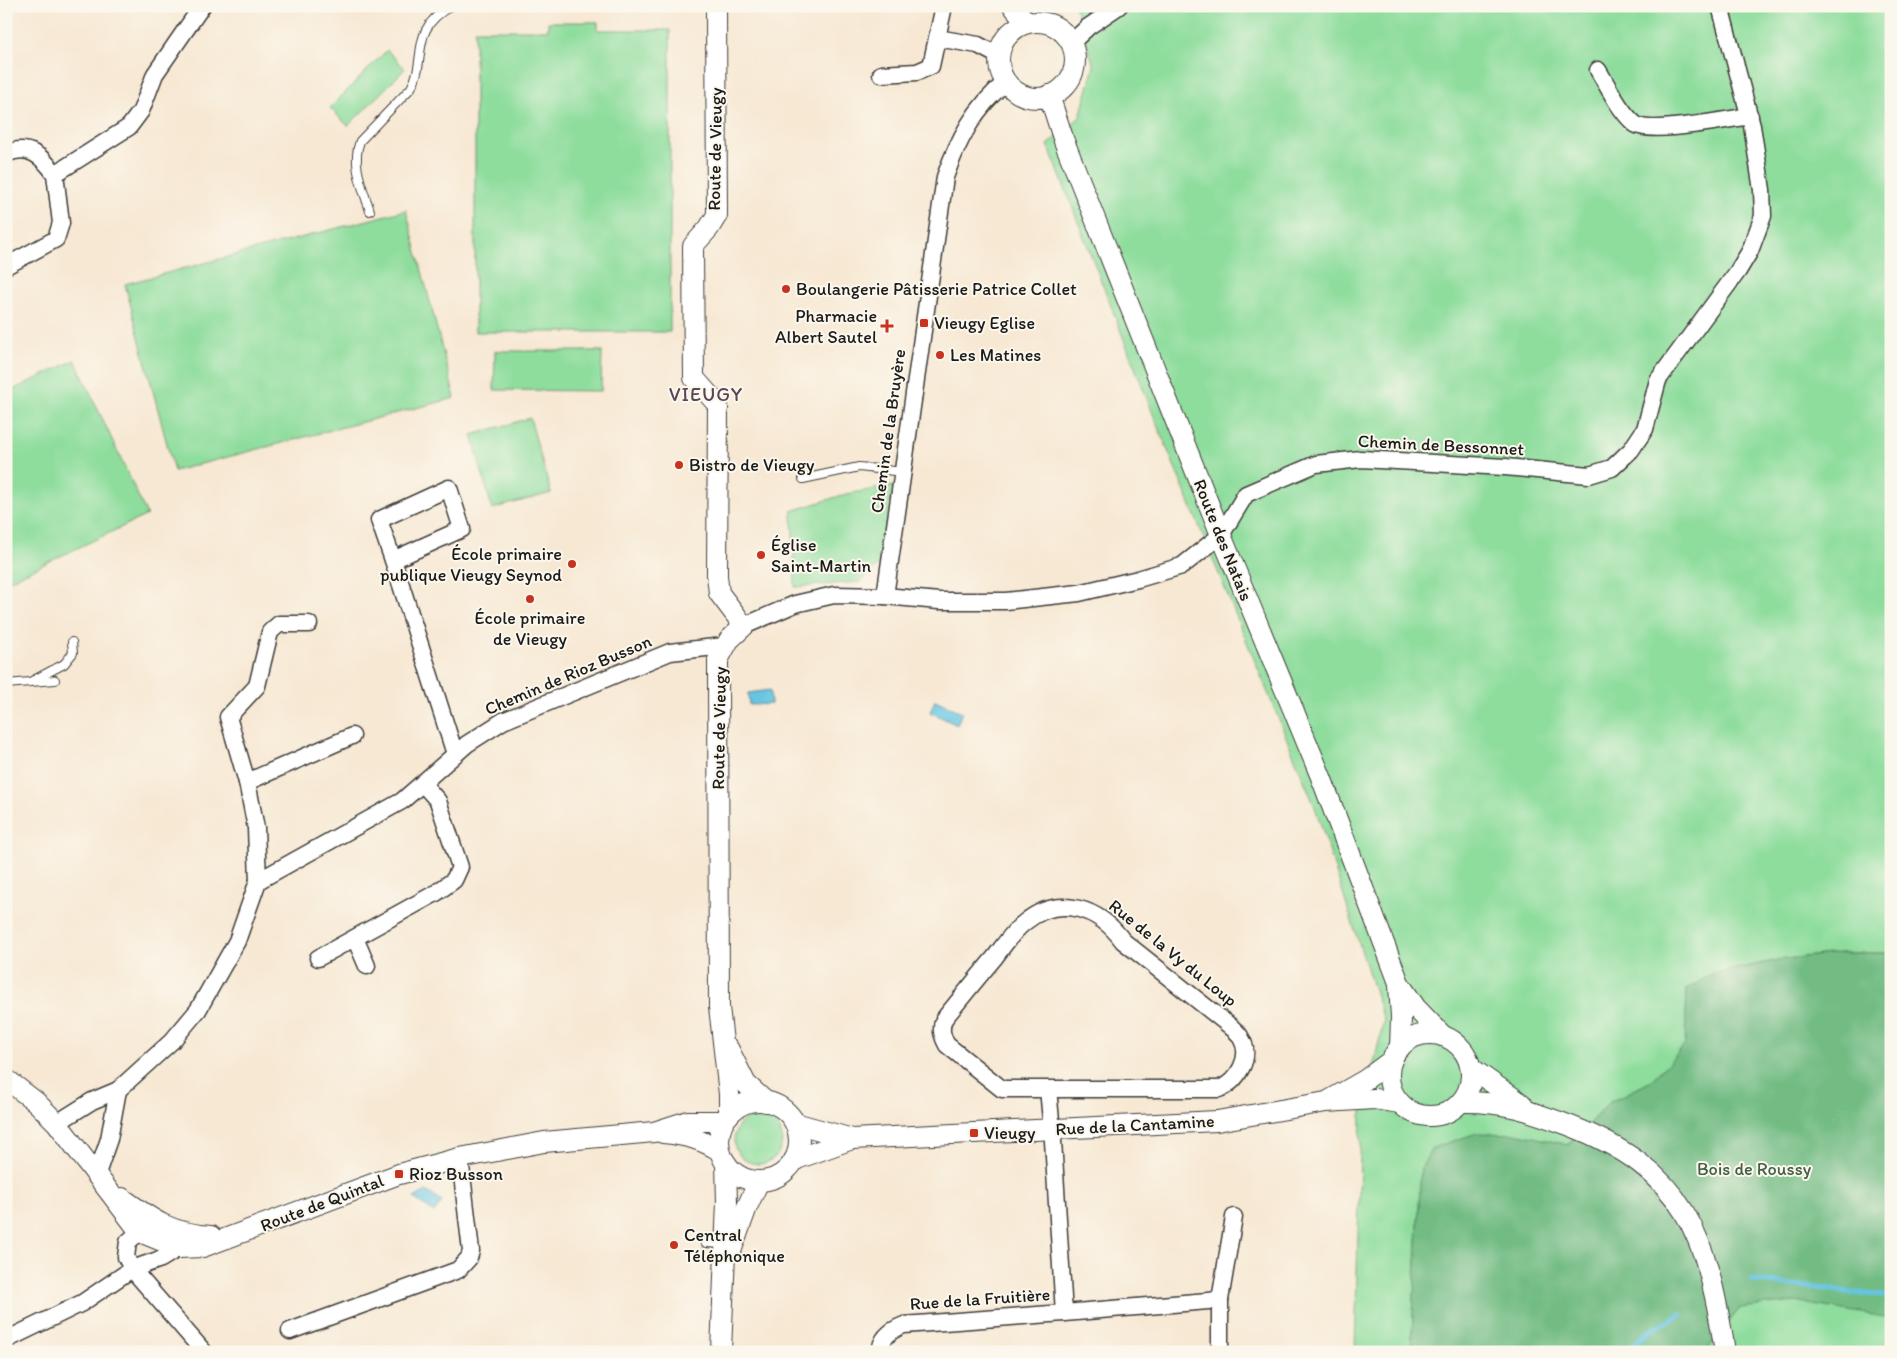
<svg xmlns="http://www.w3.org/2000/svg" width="1897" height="1358" font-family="Itim,sans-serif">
  <rect width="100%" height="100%" fill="#fbf7ec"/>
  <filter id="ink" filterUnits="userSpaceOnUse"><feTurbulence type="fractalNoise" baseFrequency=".02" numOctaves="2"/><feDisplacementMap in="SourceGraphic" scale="10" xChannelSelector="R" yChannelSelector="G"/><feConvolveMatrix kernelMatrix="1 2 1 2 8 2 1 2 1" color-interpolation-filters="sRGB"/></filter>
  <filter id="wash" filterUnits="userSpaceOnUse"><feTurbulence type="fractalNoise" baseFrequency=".0096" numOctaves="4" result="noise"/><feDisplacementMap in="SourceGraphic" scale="20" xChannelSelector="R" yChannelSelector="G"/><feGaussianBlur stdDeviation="1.12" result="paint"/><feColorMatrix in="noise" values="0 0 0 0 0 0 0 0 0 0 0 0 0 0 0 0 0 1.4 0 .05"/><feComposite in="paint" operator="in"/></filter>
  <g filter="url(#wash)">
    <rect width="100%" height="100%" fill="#f7e8d3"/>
    <!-- green -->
    <g fill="#8edd9d" stroke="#557c5c">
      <polygon points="1075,6 1891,6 1891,953 1839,953 1778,960 1687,989 1686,1016 1891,985 1891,1352 1499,1352 1718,1336 1740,1308 1666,1065 1650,1082 1610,1102 1567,1145 1520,1134 1421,1169 1411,1352 1355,1352 1361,1116 1384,1021 1315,807 1157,424 1048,145 1080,117 1094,66"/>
      <polygon points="548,22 598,22 598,30 670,30 670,332 475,332 475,30 548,30"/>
      <polygon points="387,50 405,69 348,126 330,108"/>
      <polygon points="406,210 455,398 174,471 125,284"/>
      <polygon points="495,351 602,351 601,391 494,390"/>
      <polygon points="75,360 147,515 6,582 6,393"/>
      <polygon points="530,418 551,493 492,509 472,435"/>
      <polygon points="893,486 880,563 869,575 860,582 795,587 792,511 846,494"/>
      <circle cx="758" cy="1140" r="24"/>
    </g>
    <!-- forest -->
    <polygon fill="#72bc84" stroke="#476c50" points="1839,953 1891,953 1891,1318 1795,1302 1740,1308 1705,1352 1411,1352 1421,1169 1432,1148 1477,1133 1520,1134 1568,1145 1610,1102 1650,1082 1685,1045 1687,989 1712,974 1778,960"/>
    <!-- water -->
    <g fill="#65c5e3" stroke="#407080">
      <polygon points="770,690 771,704 749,705 748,693"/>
      <polygon points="935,700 962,712 957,725 930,712"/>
      <polygon points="426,1191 442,1202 434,1213 414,1198"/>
    </g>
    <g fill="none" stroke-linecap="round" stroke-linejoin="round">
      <!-- stream -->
      <g stroke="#65c5e3" stroke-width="5">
        <polyline points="1751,1280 1891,1297"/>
        <polyline points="1626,1352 1646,1333 1681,1314"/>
      </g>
    </g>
  </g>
  <g filter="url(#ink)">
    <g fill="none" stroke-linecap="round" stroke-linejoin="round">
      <defs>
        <g id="service">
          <path d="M370,211C363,188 351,165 360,141L411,88C428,58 408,30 451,6"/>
          <polyline points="803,479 859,467 903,472"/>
          <polyline points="30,682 64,664 73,653 72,642"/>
          <polyline points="6,684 55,680"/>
          <polyline points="705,1243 725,1244"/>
        </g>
        <g id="minor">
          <polyline points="944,6 937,38 978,45 999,56"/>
          <polyline points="1071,43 1088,27 1119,6"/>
          <path d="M1598,70C1609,88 1619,110 1635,124C1649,135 1729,119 1750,116"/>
          <polyline points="881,74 917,72 931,66 937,38"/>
          <path d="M6,154C28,143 43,157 55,174"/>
          <polyline points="6,266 56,239 61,223 55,174 129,127 141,111 155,74 202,6"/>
          <polygon points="449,488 462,529 393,560 379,520"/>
          <polyline points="393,560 455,754"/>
          <path d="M885,596L945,177C958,140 975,107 1006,82"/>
          <polyline points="744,626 795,604 834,595 885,596 939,601 1006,601 1079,593 1138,579 1182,566 1221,535 1246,494 1316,464 1361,459 1505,467 1589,475 1612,468 1631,450 1645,429 1658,380 1738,271 1750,251 1763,216 1762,190 1752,126 1720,6"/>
          <polyline points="247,782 352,736"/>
          <polyline points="258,881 256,828 247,782 228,717 257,686 270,632 279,624 309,624"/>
          <polyline points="355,938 367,966"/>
          <polyline points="318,958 436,893 454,880 460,867 438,801 423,784"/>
          <polyline points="57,1123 92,1101 118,1090 172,1041 198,1010 237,941 258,881 402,801 467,744 503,721 670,652 724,646"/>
          <polyline points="97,1174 109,1139 118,1090"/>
          <polyline points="148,1224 128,1242 126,1257 132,1269 204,1352"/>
          <polyline points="1220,1300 1234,1217"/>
          <polyline points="1064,1313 1220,1300 1220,1352"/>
          <polyline points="290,1331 458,1270 469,1258 471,1251 460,1158"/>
          <polyline points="6,1340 82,1303 132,1269 161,1259 179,1248 182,1240"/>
          <path d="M880,1352C881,1337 891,1330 904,1325L1064,1313L1053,1141L1048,1089H1002L947,1045C942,1036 940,1029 944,1019C961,998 978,977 995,957C1004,945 1013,931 1025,922C1059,894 1099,908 1123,941L1230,1026C1234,1030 1239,1033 1241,1038C1253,1057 1237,1082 1219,1089H1048"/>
        </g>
        <g id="tertiary">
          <polyline points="716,6 717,215 709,228 693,246 694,378 718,405 717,576 719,593 744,626 729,640 718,660 719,1007 729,1094 729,1115"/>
          <polyline points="1013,6 1027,23"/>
          <circle cx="1037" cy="60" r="38"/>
          <polyline points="1049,95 1064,141 1221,535 1321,777 1399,983 1416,1008 1443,1036"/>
          <polyline points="1399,985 1401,1017 1400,1048"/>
          <circle cx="1430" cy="1075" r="41"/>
          <polyline points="728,1048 746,1084 766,1102"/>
          <polyline points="1471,1068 1522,1104"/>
          <polyline points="6,1079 36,1102 57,1123 140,1232 179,1248 203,1247 399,1174 460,1158 544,1142 654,1132 688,1121 724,1121"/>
          <polyline points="1330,1100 1365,1080 1392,1060"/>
          <circle cx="759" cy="1141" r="40"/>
          <path d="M1462,1102C1502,1101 1531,1111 1568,1125C1686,1170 1707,1236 1725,1352"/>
          <polyline points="795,1123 852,1139 1217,1121 1326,1102 1374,1099 1400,1103"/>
          <path d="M663,1133C685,1135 701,1139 720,1151"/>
          <polyline points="794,1160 852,1139"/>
          <path d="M122,1198C154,1221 170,1233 211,1236"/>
          <polyline points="731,1251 747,1207 759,1181"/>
          <polyline points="721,1352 727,1202 726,1163"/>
        </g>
      </defs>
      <!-- service casing -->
      <use href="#service" stroke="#3d3b37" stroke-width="10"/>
      <!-- minor casing -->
      <use href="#minor" stroke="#3d3b37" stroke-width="19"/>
      <!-- tertiary casing -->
      <use href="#tertiary" stroke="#3d3b37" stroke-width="22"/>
      <!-- service -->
      <use href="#service" stroke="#fff" stroke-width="8"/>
      <!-- minor -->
      <use href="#minor" stroke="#fff" stroke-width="16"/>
      <!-- tertiary -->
      <use href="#tertiary" stroke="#fff" stroke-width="20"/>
    </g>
  </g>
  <!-- markers -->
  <g fill="#c8321e" stroke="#fbf7ec" stroke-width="2">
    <circle cx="786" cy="289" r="5"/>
    <rect x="919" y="318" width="10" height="10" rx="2.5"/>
    <path d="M884.5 318.5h5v5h5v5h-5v5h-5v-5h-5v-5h5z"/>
    <circle cx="940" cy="355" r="5"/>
    <circle cx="679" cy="465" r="5"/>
    <circle cx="761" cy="555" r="5"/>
    <circle cx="572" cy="564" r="5"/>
    <circle cx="530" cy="599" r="5"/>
    <rect x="969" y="1128" width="10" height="10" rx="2.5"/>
    <rect x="394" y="1169" width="10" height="10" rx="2.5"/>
    <circle cx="674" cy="1245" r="5"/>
  </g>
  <g text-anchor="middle" stroke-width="4" stroke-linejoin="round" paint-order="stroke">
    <!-- street labels -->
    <g font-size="18" fill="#1c1c1c" stroke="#fbf7ec">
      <text transform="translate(715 149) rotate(-89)" y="6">Route de Vieugy</text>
      <text transform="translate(888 431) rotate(-82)" y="6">Chemin de la Bruyère</text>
      <text transform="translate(1441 445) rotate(3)" y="6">Chemin de Bessonnet</text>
      <text transform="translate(1223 540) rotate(68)" y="6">Route des Natais</text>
      <text transform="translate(568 675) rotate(-23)" y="6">Chemin de Rioz Busson</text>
      <text transform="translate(719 728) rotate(-89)" y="6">Route de Vieugy</text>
      <text transform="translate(1173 953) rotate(39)" y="6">Rue de la Vy du Loup</text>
      <text transform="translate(1135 1125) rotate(-3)" y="6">Rue de la Cantamine</text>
      <text transform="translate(322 1203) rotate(-21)" y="6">Route de Quintal</text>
      <text transform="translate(980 1299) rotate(-4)" y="6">Rue de la Fruitière</text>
    </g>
    <!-- poi labels -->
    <g font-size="18" fill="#1c1c1c" stroke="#fbf7ec" text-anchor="start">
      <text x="796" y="295">Boulangerie Pâtisserie Patrice Collet</text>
      <text x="877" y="322" text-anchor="end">Pharmacie<tspan x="877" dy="21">Albert Sautel</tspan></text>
      <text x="934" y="329">Vieugy Eglise</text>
      <text x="950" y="361">Les Matines</text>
      <text x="689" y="471">Bistro de Vieugy</text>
      <text x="771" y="551">Église<tspan x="771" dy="21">Saint-Martin</tspan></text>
      <text x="562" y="560" text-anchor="end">École primaire<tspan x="562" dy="21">publique Vieugy Seynod</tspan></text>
      <text x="530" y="624" text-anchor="middle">École primaire<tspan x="530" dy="21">de Vieugy</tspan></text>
      <text x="984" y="1139">Vieugy</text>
      <text x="409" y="1180">Rioz Busson</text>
      <text x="684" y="1241">Central<tspan x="684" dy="21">Téléphonique</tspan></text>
    </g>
    <!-- park labels -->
    <g font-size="18" fill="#446049" stroke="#fbf7ec">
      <text x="1754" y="1175">Bois de Roussy</text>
    </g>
    <!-- quarter labels -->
    <g font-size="20" letter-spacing="1" fill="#5a4755" stroke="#fbf7ec">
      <text x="706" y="401">VIEUGY</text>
    </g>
  </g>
  <!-- margin -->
  <rect width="1897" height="1358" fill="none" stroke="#fbf7ec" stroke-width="25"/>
</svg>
